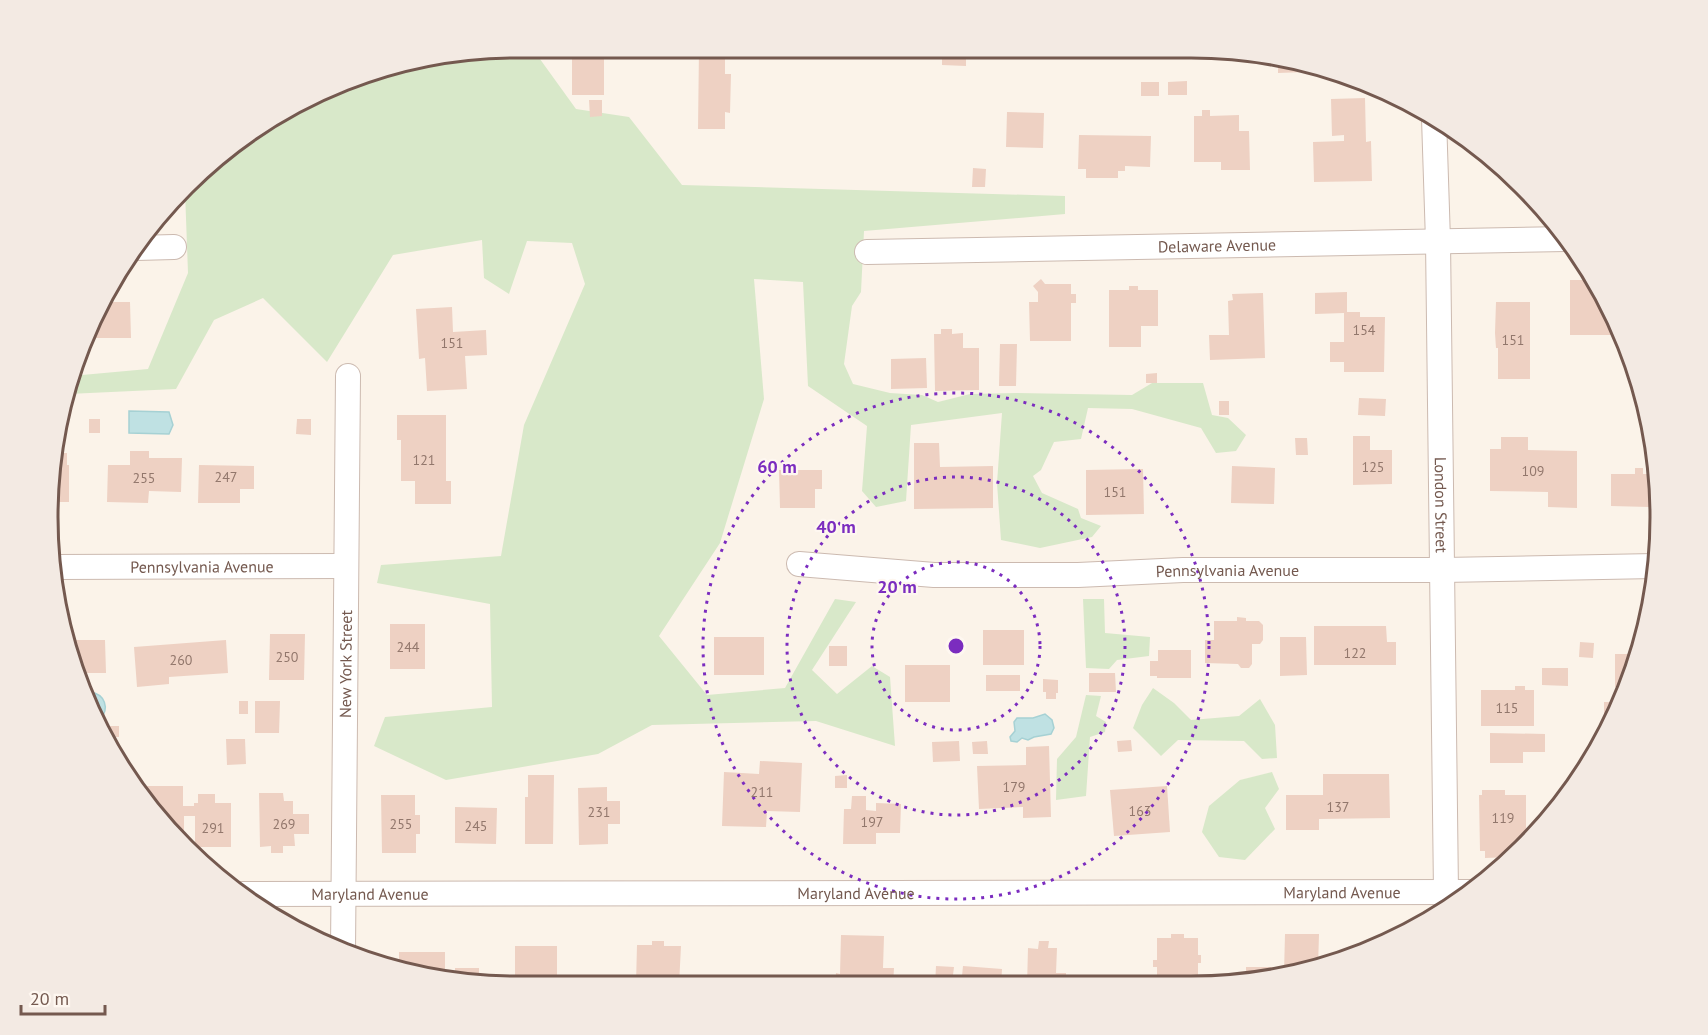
<svg xmlns="http://www.w3.org/2000/svg" width="1708" height="1035" font-family="'PT Sans',sans-serif">
  <rect width="100%" height="100%" fill="#fbf3e9"/>
  <!-- green -->
  <g fill="#d8e8c9">
    <polygon points="518,48 532,48 576,109 629,117 682,185 1065,196 1065,214 864,231 861,292 852,306 844,364 853,384 890,393 922,395 938,402 970,394 1017,393 1132,395 1152,383 1203,383 1212,415 1228,418 1246,435 1236,451 1216,453 1201,428 1132,409 1088,408 1081,439 1054,442 1041,470 1033,476 1042,493 1078,509 1081,518 1101,526 1092,537 1040,548 1001,540 997,483 1002,413 911,425 906,501 876,507 862,491 867,426 808,386 803,282 754,279 764,399 720,543 659,636 707,695 785,688 835,599 856,602 812,670 837,694 872,666 890,677 895,746 816,721 652,725 598,754 446,780 374,746 385,717 492,707 490,604 377,583 381,565 501,556 524,425 585,284 572,243 527,241 509,294 484,278 482,240 393,255 327,362 263,298 214,320 176,389 68,394 71,376 148,369 188,273 185,191 232,145 367,73 423,64 435,65 484,57 485,53"/>
    <polygon points="1083,599 1104,599 1105,633 1150,637 1149,656 1117,660 1109,669 1086,668"/>
    <polygon points="1153,688 1174,703 1191,720 1239,716 1260,699 1275,725 1277,758 1262,759 1244,741 1178,740 1161,756 1133,728 1142,705"/>
    <polygon points="1086,695 1101,696 1096,716 1106,722 1105,732 1090,737 1086,796 1056,800 1057,759 1076,737"/>
    <polygon points="1272,772 1279,789 1265,808 1275,829 1245,860 1219,857 1202,832 1209,806 1240,780"/>
  </g>
  <!-- water -->
  <g fill="#bfe1e3" stroke="#a6d1d4" stroke-width="1.5">
    <polygon points="129,411 169,412 173,425 169,434 129,433"/>
    <path d="M90,692C105,694 110,708 100,720L86,693Z"/>
    <polygon points="1045,714 1052,720 1054,728 1051,734 1034,737 1028,740 1022,738 1017,742 1011,741 1010,737 1015,731 1014,722 1017,718 1033,718"/>
  </g>
  <!-- building -->
  <g fill="#eed1c3">
    <polygon points="699,48 725,48 725,74 731,74 730,113 725,112 725,129 698,129"/>
    <polygon points="942,49 997,49 996,56 966,55 966,66 942,65"/>
    <rect x="572" y="53" width="32" height="42"/>
    <polygon points="1278,60 1305,66 1305,72 1278,73"/>
    <polygon points="1187,81 1187,95 1168,95 1168,82"/>
    <rect x="1141" y="82" width="18" height="14"/>
    <polygon points="1365,98 1366,142 1371,141 1372,181 1314,182 1313,142 1344,141 1344,135 1332,136 1331,99"/>
    <polygon points="589,100 602,100 602,116 590,117"/>
    <polygon points="1202,110 1210,110 1210,116 1239,115 1239,131 1249,131 1250,170 1221,170 1221,162 1194,162 1194,116 1202,116"/>
    <polygon points="1007,112 1044,113 1043,148 1006,147"/>
    <polygon points="1079,135 1151,136 1150,167 1125,166 1125,171 1118,171 1118,178 1086,178 1086,169 1078,169"/>
    <polygon points="973,168 986,169 985,187 972,187"/>
    <polygon points="1583,276 1591,276 1617,324 1617,335 1570,335 1570,280 1583,280"/>
    <polygon points="1041,279 1045,284 1071,284 1071,294 1076,294 1076,303 1071,303 1071,341 1030,341 1029,302 1038,302 1038,292 1033,286"/>
    <polygon points="1129,286 1138,286 1138,290 1158,290 1158,326 1141,326 1141,347 1109,347 1109,290 1129,290"/>
    <polygon points="1347,292 1347,312 1360,312 1360,317 1385,317 1384,372 1344,372 1344,362 1330,362 1330,342 1344,342 1344,313 1315,314 1315,293"/>
    <polygon points="1263,293 1265,358 1210,360 1209,335 1229,335 1228,301 1233,300 1232,294"/>
    <polygon points="107,302 130,302 131,338 88,338"/>
    <polygon points="1496,302 1530,302 1530,379 1498,379 1498,348 1496,348 1495,333"/>
    <polygon points="452,307 453,332 486,330 487,355 465,356 467,389 427,391 425,358 419,359 416,309"/>
    <polygon points="941,329 952,329 952,334 963,333 963,348 979,348 979,390 935,391 934,334 941,334"/>
    <polygon points="1000,344 1017,344 1016,386 999,386"/>
    <polygon points="926,358 927,388 891,389 891,359"/>
    <polygon points="1157,373 1157,383 1146,383 1146,374"/>
    <polygon points="1359,398 1386,399 1385,416 1358,415"/>
    <rect x="1219" y="401" width="10" height="14"/>
    <polygon points="397,415 446,415 446,481 451,481 451,504 415,504 415,481 401,481 401,440 397,440"/>
    <rect x="89" y="419" width="11" height="14"/>
    <polygon points="297,419 311,419 311,435 296,434"/>
    <polygon points="1353,436 1370,436 1370,450 1392,450 1392,484 1353,485"/>
    <polygon points="1501,437 1528,437 1528,450 1577,451 1577,508 1548,507 1548,492 1490,491 1490,449 1501,449"/>
    <polygon points="1295,438 1307,438 1308,455 1296,455"/>
    <polygon points="914,443 939,443 940,467 993,466 993,508 914,509"/>
    <polygon points="130,451 149,451 149,458 182,458 181,492 149,491 148,503 107,502 108,465 130,465"/>
    <polygon points="59,453 67,453 67,465 69,465 69,502 50,502"/>
    <polygon points="199,465 254,466 254,489 240,489 240,503 198,503"/>
    <polygon points="1232,466 1275,468 1274,504 1231,503"/>
    <polygon points="1635,468 1643,468 1643,474 1656,474 1658,494 1649,494 1649,507 1611,506 1611,474 1635,474"/>
    <polygon points="1143,469 1144,514 1086,515 1086,470"/>
    <polygon points="779,470 822,470 822,489 815,489 815,508 780,508"/>
    <polygon points="1237,617 1246,618 1246,621 1259,621 1263,625 1263,640 1260,644 1252,644 1252,664 1249,668 1241,668 1238,664 1205,663 1205,640 1214,640 1214,621 1237,621"/>
    <rect x="390" y="624" width="35" height="45"/>
    <polygon points="1314,626 1386,626 1387,642 1396,642 1396,665 1314,665"/>
    <rect x="983" y="630" width="41" height="35"/>
    <polygon points="270,634 305,634 304,680 269,680"/>
    <rect x="714" y="637" width="50" height="38"/>
    <polygon points="1280,637 1306,637 1307,675 1280,676"/>
    <polygon points="68,640 105,640 106,673 76,673 73,668"/>
    <polygon points="226,640 228,673 169,677 169,684 137,687 134,647"/>
    <polygon points="1580,642 1594,643 1593,658 1579,657"/>
    <rect x="829" y="646" width="18" height="20"/>
    <polygon points="1158,650 1191,650 1191,678 1157,678 1157,676 1150,676 1150,661 1158,661"/>
    <polygon points="1615,654 1637,654 1627,687 1615,687"/>
    <rect x="905" y="665" width="45" height="37"/>
    <polygon points="1542,668 1568,668 1568,686 1542,685"/>
    <polygon points="1089,673 1115,673 1116,692 1089,692"/>
    <rect x="986" y="675" width="34" height="16"/>
    <polygon points="1043,679 1058,680 1058,693 1056,693 1056,699 1046,699 1046,692 1043,692"/>
    <polygon points="1515,686 1525,686 1525,690 1534,690 1534,726 1481,726 1481,690 1515,690"/>
    <rect x="239" y="701" width="9" height="13"/>
    <polygon points="255,701 280,701 279,733 255,733"/>
    <polygon points="1604,702 1622,702 1610,724 1604,724"/>
    <polygon points="104,726 119,726 119,737 110,737"/>
    <polygon points="1490,733 1545,734 1545,752 1523,752 1523,763 1490,763"/>
    <polygon points="226,739 245,739 246,764 227,765"/>
    <polygon points="1131,740 1132,751 1118,752 1117,741"/>
    <polygon points="959,741 960,761 933,762 932,742"/>
    <polygon points="987,741 988,754 973,754 972,742"/>
    <polygon points="1049,746 1051,817 1023,818 1023,807 979,809 977,766 1026,765 1026,747"/>
    <polygon points="760,761 802,763 800,812 767,811 766,827 722,826 724,772 759,774"/>
    <polygon points="1323,774 1389,774 1390,818 1319,819 1319,830 1286,830 1286,795 1323,795"/>
    <polygon points="528,775 554,775 553,844 525,844 525,797 528,797"/>
    <polygon points="847,775 847,788 835,788 835,776"/>
    <polygon points="142,786 183,786 183,806 194,806 194,803 198,803 198,794 215,794 215,803 231,803 231,847 195,847 195,816 184,816 184,840 145,803 142,797"/>
    <polygon points="1167,786 1170,832 1114,836 1110,790"/>
    <polygon points="607,787 607,801 620,801 620,824 608,824 608,844 579,845 578,788"/>
    <polygon points="1482,790 1505,790 1505,795 1526,795 1526,840 1512,857 1485,858 1485,851 1480,851 1479,795 1482,795"/>
    <polygon points="259,793 283,793 284,801 293,801 293,814 309,814 309,834 294,834 295,846 283,846 283,853 271,853 271,846 260,847"/>
    <polygon points="381,795 415,795 415,815 420,815 420,834 416,834 416,853 382,853"/>
    <polygon points="852,796 866,796 866,810 876,811 876,803 901,804 900,833 876,833 876,844 843,844 844,809 851,809"/>
    <polygon points="455,807 497,808 496,844 455,843"/>
    <polygon points="1171,934 1184,934 1184,938 1198,938 1198,955 1201,955 1201,963 1198,963 1198,986 1157,986 1157,967 1153,967 1153,960 1157,960 1157,938 1171,938"/>
    <polygon points="1285,934 1319,934 1318,967 1284,973"/>
    <polygon points="841,935 884,936 883,968 894,968 893,986 835,986 836,973 840,974"/>
    <polygon points="652,941 664,941 664,946 681,946 679,985 652,984 652,986 643,986 643,984 636,984 637,945 652,945"/>
    <polygon points="1039,941 1049,941 1048,948 1057,948 1056,973 1066,973 1066,986 1027,986 1028,948 1038,949"/>
    <polygon points="515,946 557,946 557,984 533,984 533,986 515,984"/>
    <polygon points="1355,946 1376,946 1355,956"/>
    <polygon points="399,952 445,952 445,976 455,976 455,968 479,968 479,984 399,969"/>
    <polygon points="936,966 954,967 953,975 962,976 963,966 1002,969 1001,986 935,986"/>
    <polygon points="1246,967 1274,967 1274,975 1246,981"/>
  </g>
  <g fill="none" stroke-linecap="round" stroke-linejoin="round">
    <defs>
      <g id="street">
        <path id="s1" d="M1434,118L1438,241L1446,892"/>
        <polyline points="136,248 174,247"/>
        <path id="s2" d="M867,252L1566,239"/>
        <path id="s3" d="M799,564L934,575H1078L1183,570H1443L1655,566"/>
        <path id="s4" d="M56,567L346,566"/>
        <path id="s5" d="M242,894L1470,892"/>
        <path id="s6" d="M343,950L348,376"/>
      </g>
    </defs>
    <!-- street casing -->
    <use href="#street" stroke="#ccbab0" stroke-width="26"/>
    <!-- street -->
    <use href="#street" stroke="#fff" stroke-width="24"/>
  </g>
  <!-- distance rings -->
  <g fill="none" stroke="#7b2cbf" stroke-width="3" stroke-dasharray="3 6">
    <circle cx="956" cy="646" r="84"/>
    <circle cx="956" cy="646" r="169"/>
    <circle cx="956" cy="646" r="253"/>
  </g>
  <g text-anchor="middle" stroke-width="4.5" stroke-linejoin="round" paint-order="stroke">
    <!-- number labels -->
    <g font-size="14" fill="#92776c">
      <text x="1364" y="335">154</text>
      <text x="1513" y="345">151</text>
      <text x="452" y="348">151</text>
      <text x="424" y="465">121</text>
      <text x="1373" y="472">125</text>
      <text x="1533" y="476">109</text>
      <text x="226" y="482">247</text>
      <text x="144" y="483">255</text>
      <text x="1115" y="497">151</text>
      <text x="408" y="652">244</text>
      <text x="1355" y="658">122</text>
      <text x="287" y="662">250</text>
      <text x="181" y="665">260</text>
      <text x="1507" y="713">115</text>
      <text x="1014" y="792">179</text>
      <text x="762" y="797">211</text>
      <text x="1338" y="812">137</text>
      <text x="1140" y="816">163</text>
      <text x="599" y="817">231</text>
      <text x="1503" y="823">119</text>
      <text x="872" y="827">197</text>
      <text x="284" y="829">269</text>
      <text x="401" y="829">255</text>
      <text x="476" y="831">245</text>
      <text x="213" y="833">291</text>
    </g>
    <!-- street labels -->
    <g font-size="16" fill="#74594f" stroke="#fef7f0">
      <text dy="6" stroke="none"><textPath href="#s2" startOffset="350">Delaware Avenue</textPath></text>
      <text dy="6" stroke="none"><textPath href="#s1" startOffset="387">London Street</textPath></text>
      <text dy="6" stroke="none"><textPath href="#s4" startOffset="146">Pennsylvania Avenue</textPath></text>
      <text dy="6" stroke="none"><textPath href="#s3" startOffset="429">Pennsylvania Avenue</textPath></text>
      <text dy="6" stroke="none"><textPath href="#s6" startOffset="286">New York Street</textPath></text>
      <text dy="6" stroke="none"><textPath href="#s5" startOffset="1100">Maryland Avenue</textPath></text>
      <text dy="6" stroke="none"><textPath href="#s5" startOffset="128">Maryland Avenue</textPath></text>
      <text dy="6" stroke="none"><textPath href="#s5" startOffset="614">Maryland Avenue</textPath></text>
    </g>
  </g>
  <!-- crop -->
  <path d="M0 0H1708V1035H0ZM517 58H1191A459 459 0 0 1 1650 517V517A459 459 0 0 1 1191 976H517A459 459 0 0 1 58 517V517A459 459 0 0 1 517 58Z" fill="#f3eae3" fill-rule="evenodd"/>
  <path fill="none" stroke="#74594f" stroke-width="3" d="M517 58H1191A459 459 0 0 1 1650 517V517A459 459 0 0 1 1191 976H517A459 459 0 0 1 58 517V517A459 459 0 0 1 517 58Z"/>
  <circle cx="956" cy="646" r="9" fill="#7b2cbf" stroke="#fef7f0" stroke-width="3"/>
  <g font-size="18" text-anchor="middle" font-weight="bold" fill="#7b2cbf" stroke="#fef7f0" stroke-width="4.5" stroke-linejoin="round" paint-order="stroke">
    <text x="777" y="473">60 m</text>
    <text x="836" y="533">40 m</text>
    <text x="897" y="593">20 m</text>
  </g>
  <!-- scale -->
  <path d="M21 1005v9h84v-9" fill="none" stroke="#74594f" stroke-width="3"/>
  <text x="30" y="1005" font-size="18" fill="#74594f" stroke="#fef7f0" stroke-width="4.5" paint-order="stroke">20 m</text>
</svg>
